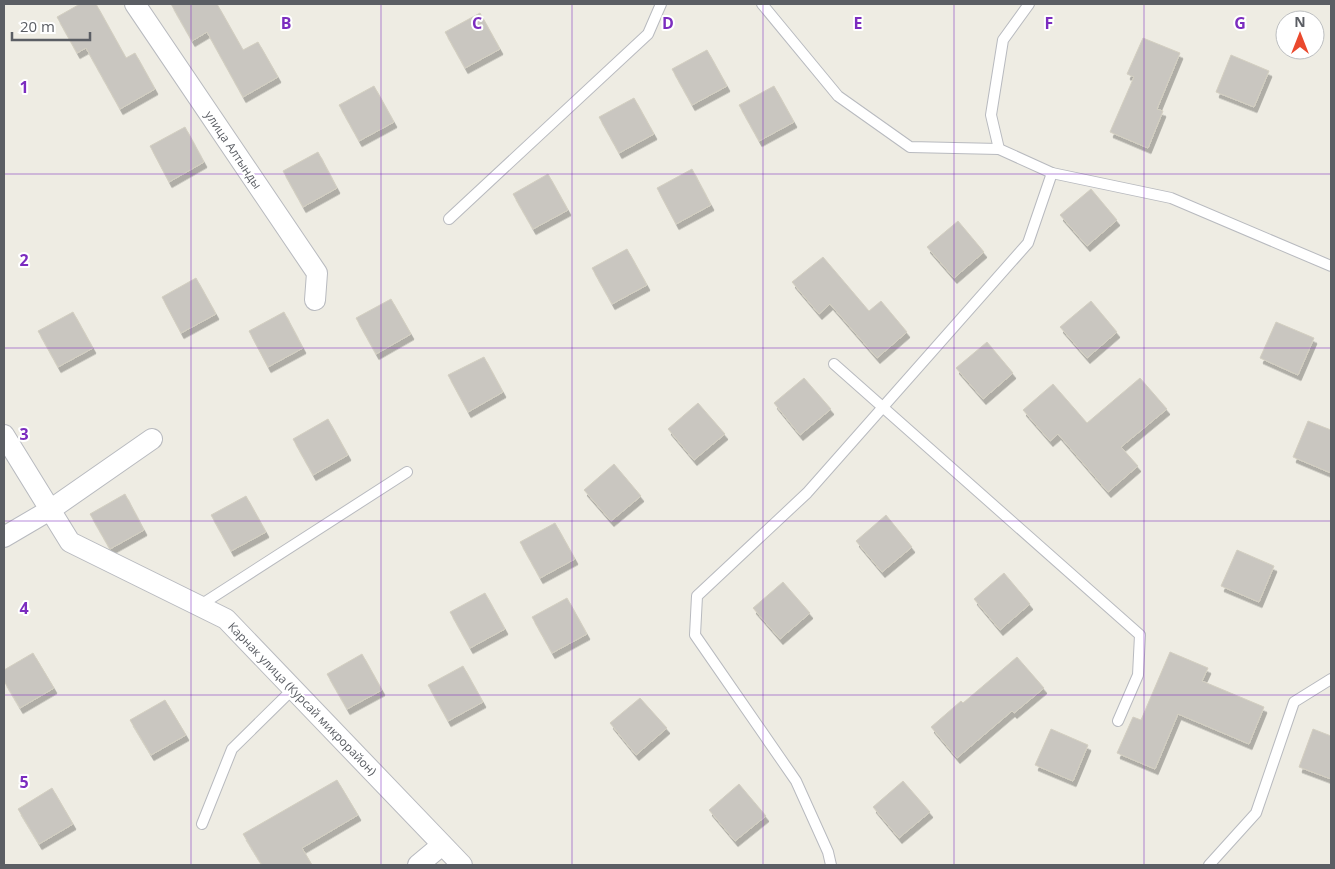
<svg xmlns="http://www.w3.org/2000/svg" width="1335" height="869" font-family="'Open Sans',sans-serif">
  <defs>
    <filter id="shadow"><feDropShadow dx="3" dy="5.5" stdDeviation="0" flood-color="#0004"/></filter>
  </defs>
  <rect width="100%" height="100%" fill="#eeece3"/>
  <!-- building -->
  <g fill="#c9c6c0" stroke="#d3cfc1" filter="url(#shadow)">
    <polygon points="80,4 96,4 126,58 135,53 155,89 120,109 86,48 77,53 57,17"/>
    <polygon points="171,4 217,4 243,50 258,42 278,77 243,97 207,32 192,41"/>
    <polygon points="480,13 500,49 465,68 445,32"/>
    <polygon points="1143,38 1180,53 1157,109 1163,111 1148,148 1110,132 1134,77 1127,74"/>
    <polygon points="707,50 727,86 692,105 672,69"/>
    <polygon points="1231,55 1269,71 1254,107 1216,92"/>
    <polygon points="374,86 394,122 359,141 339,105"/>
    <polygon points="774,86 794,122 759,141 739,105"/>
    <polygon points="634,98 654,134 619,153 599,117"/>
    <polygon points="185,127 204,162 169,182 150,146"/>
    <polygon points="318,152 337,188 303,207 283,171"/>
    <polygon points="692,169 711,205 676,224 657,188"/>
    <polygon points="548,174 568,210 533,229 513,194"/>
    <polygon points="1091,189 1117,220 1087,246 1060,215"/>
    <polygon points="958,221 984,252 954,278 927,247"/>
    <polygon points="627,249 647,285 612,304 592,268"/>
    <polygon points="823,257 869,311 881,301 907,332 877,358 830,304 819,314 792,282"/>
    <polygon points="196,278 216,314 181,333 162,297"/>
    <polygon points="391,299 411,334 376,354 356,318"/>
    <polygon points="1091,301 1117,332 1087,358 1060,327"/>
    <polygon points="73,312 93,348 58,367 38,331"/>
    <polygon points="284,312 303,348 268,367 249,331"/>
    <polygon points="1276,322 1314,338 1298,375 1260,358"/>
    <polygon points="987,342 1013,373 983,399 956,368"/>
    <polygon points="484,357 503,392 468,412 448,375"/>
    <polygon points="804,378 831,409 800,435 774,403"/>
    <polygon points="1140,378 1167,409 1121,447 1138,466 1108,492 1058,434 1050,441 1023,410 1053,384 1087,423"/>
    <polygon points="698,403 725,434 694,460 668,429"/>
    <polygon points="328,419 348,455 313,475 293,439"/>
    <polygon points="1308,421 1331,430 1331,473 1293,457"/>
    <polygon points="614,464 641,496 611,521 584,490"/>
    <polygon points="125,494 144,530 110,549 90,514"/>
    <polygon points="246,496 266,532 231,551 211,515"/>
    <polygon points="886,515 912,547 882,572 856,541"/>
    <polygon points="555,523 575,559 540,578 520,542"/>
    <polygon points="1237,550 1274,566 1259,602 1221,586"/>
    <polygon points="1004,573 1030,604 1000,630 974,599"/>
    <polygon points="783,582 810,613 780,639 753,608"/>
    <polygon points="485,593 505,629 470,648 450,612"/>
    <polygon points="567,598 587,634 552,653 532,617"/>
    <polygon points="1170,652 1208,668 1202,681 1264,707 1249,744 1178,714 1155,769 1117,753 1133,717 1141,720"/>
    <polygon points="33,653 54,688 20,708 4,681 4,670"/>
    <polygon points="362,654 382,690 347,709 327,674"/>
    <polygon points="1017,657 1044,688 1014,713 1012,711 957,758 931,727 961,701 963,703"/>
    <polygon points="463,666 483,702 448,721 428,685"/>
    <polygon points="640,698 667,728 636,755 610,723"/>
    <polygon points="165,700 186,735 151,755 130,720"/>
    <polygon points="1051,729 1088,745 1073,781 1035,765"/>
    <polygon points="1313,729 1331,736 1331,779 1299,767"/>
    <polygon points="337,780 358,815 302,848 312,865 262,865 243,834"/>
    <polygon points="903,781 930,812 899,838 873,807"/>
    <polygon points="739,784 766,816 735,841 709,810"/>
    <polygon points="52,788 73,824 39,844 18,809"/>
  </g>
  <g fill="none" stroke-linecap="round" stroke-linejoin="round">
    <defs>
      <g id="service">
        <polyline points="762,4 838,96 910,147 999,149 1052,173 1171,198 1331,266"/>
        <polyline points="999,149 991,115 1003,40 1029,4"/>
        <polyline points="449,219 648,34 661,4"/>
        <polyline points="834,364 1140,635 1138,675 1118,721"/>
        <polyline points="199,606 407,472"/>
        <polyline points="202,824 232,749 293,689"/>
        <polyline points="831,865 828,852 796,781 695,635 697,596 807,493 1028,243 1052,173"/>
        <polyline points="1209,865 1256,813 1294,702 1331,679"/>
      </g>
      <g id="minor">
        <polyline points="135,4 317,273 315,300"/>
        <polyline points="4,435 70,542 226,619 462,865"/>
        <polyline points="4,537 50,510 152,439"/>
        <polyline points="418,865 442,845"/>
      </g>
    </defs>
    <!-- service casing -->
    <use href="#service" stroke="#b8babf" stroke-width="12"/>
    <!-- minor casing -->
    <use href="#minor" stroke="#b8babf" stroke-width="22"/>
    <!-- service -->
    <use href="#service" stroke="#fff" stroke-width="10"/>
    <!-- minor -->
    <use href="#minor" stroke="#fff" stroke-width="20"/>
  </g>
  <!-- grid -->
  <path fill="none" stroke="#7b2cbf" stroke-width="1" stroke-opacity="0.55" d="M191,4V865M381,4V865M572,4V865M763,4V865M954,4V865M1144,4V865M4,174H1331M4,348H1331M4,521H1331M4,695H1331"/>
  <g text-anchor="middle" stroke-width="4" stroke-linejoin="round" paint-order="stroke">
    <!-- street labels -->
    <g font-size="12" fill="#5b5e64" stroke="#fff">
      <text transform="translate(233 150) rotate(56)" y="4">улица Алтынды</text>
      <text transform="translate(302 699) rotate(46)" y="4">Карнак улица (Курсай микрорайон)</text>
    </g>
  </g>
  <g font-size="16" text-anchor="middle" font-weight="bold" fill="#7b2cbf" stroke="#fff" stroke-width="4" stroke-linejoin="round" paint-order="stroke">
    <text x="286" y="29">B</text>
    <text x="477" y="29">C</text>
    <text x="668" y="29">D</text>
    <text x="858" y="29">E</text>
    <text x="1049" y="29">F</text>
    <text x="1240" y="29">G</text>
    <text x="24" y="93">1</text>
    <text x="24" y="266">2</text>
    <text x="24" y="440">3</text>
    <text x="24" y="614">4</text>
    <text x="24" y="788">5</text>
  </g>
  <!-- border -->
  <rect width="1335" height="869" fill="none" stroke="#5b5e64" stroke-width="10"/>
  <!-- north arrow -->
  <g transform="translate(1300 35)"><circle r="24" fill="#ffffff" stroke="#bdbfc1"/>
  <path d="M0-4L9 19L0 12L-9 19Z" fill="#ea492d"/>
  <text y="-8" font-size="14" font-weight="bold" text-anchor="middle" fill="#5b5e64">N</text>
  </g>
  <!-- scale -->
  <path d="M12 32v8h78v-8" fill="none" stroke="#5b5e64" stroke-width="2.5"/>
  <text x="20" y="32" font-size="15" fill="#5b5e64" stroke="#ffffff" stroke-width="4" paint-order="stroke">20 m</text>
</svg>
